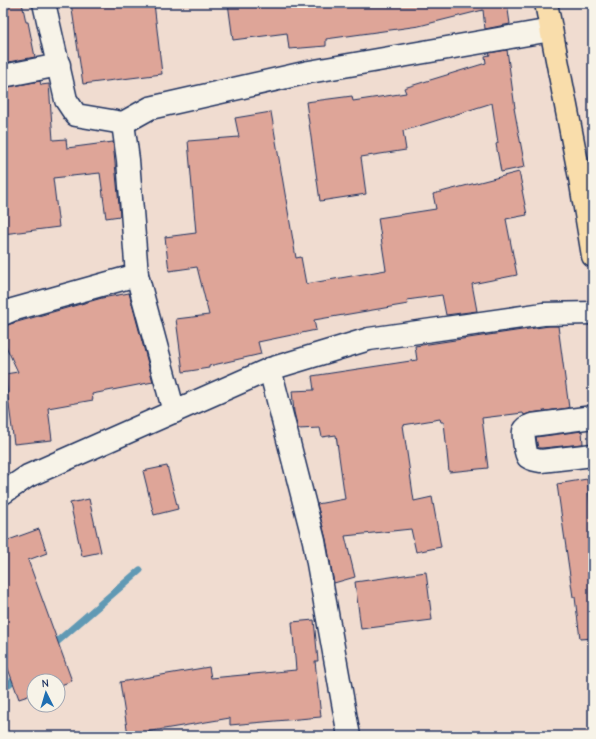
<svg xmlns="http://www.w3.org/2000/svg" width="596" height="739" font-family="'Comic Neue',sans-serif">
  <rect width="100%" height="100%" fill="#f0dcd0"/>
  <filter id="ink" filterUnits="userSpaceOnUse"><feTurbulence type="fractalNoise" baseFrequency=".025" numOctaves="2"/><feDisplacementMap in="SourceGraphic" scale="8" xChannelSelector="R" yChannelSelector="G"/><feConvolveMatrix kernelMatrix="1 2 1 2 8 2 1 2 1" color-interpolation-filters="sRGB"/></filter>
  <g filter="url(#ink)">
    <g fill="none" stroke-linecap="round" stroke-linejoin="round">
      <!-- stream -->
      <g stroke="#6199b4" stroke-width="7">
        <polyline points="51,647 140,570"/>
        <polyline points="3,689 19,675"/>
      </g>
    </g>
    <!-- building -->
    <g fill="#dea598" stroke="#1b2f5e">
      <polygon points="3,3 22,3 26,22 28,22 35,57 3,63"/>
      <polygon points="71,3 154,3 162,74 83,84"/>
      <polygon points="228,3 507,3 510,24 485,29 483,10 419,26 326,39 326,46 289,49 287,33 233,40"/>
      <polygon points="507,50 515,108 514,108 525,167 501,172 496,144 498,143 492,103 403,131 406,150 361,157 366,194 320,201 306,102 352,96 353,101 406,93 404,88 486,63 485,56 490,55 489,53"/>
      <polygon points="40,81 41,85 49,84 53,140 66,139 67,148 113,142 120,216 106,218 100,173 53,178 59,227 3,234 3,88"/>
      <polygon points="271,112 296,258 301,257 306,284 386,270 378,218 436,209 433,194 519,172 523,190 522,190 527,215 506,219 517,275 472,284 477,311 446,315 442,295 407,300 408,304 314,320 316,330 258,342 261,354 209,366 209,368 183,372 176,319 209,315 197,267 169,271 165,237 196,233 188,141 239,137 235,118"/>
      <polygon points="129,293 153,382 92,394 93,400 48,408 52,440 14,444 5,374 18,372 3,340 3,326 102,298"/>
      <polygon points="549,326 558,326 569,408 530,413 524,415 523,413 482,418 488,468 449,472 444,422 441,422 440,419 403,425 414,501 432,497 441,547 416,552 411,529 345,536 355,577 334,583 326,539 317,504 345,499 336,435 322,437 320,428 298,429 294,412 292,391 314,390 312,376 417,360 415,346"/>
      <polygon points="582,431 583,444 542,448 538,448 536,437"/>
      <polygon points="167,466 178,509 154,515 143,471"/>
      <polygon points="587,479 593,524 593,638 580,639 575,597 573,597 557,484"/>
      <polygon points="89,499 101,552 82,556 70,503"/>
      <polygon points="39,529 47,553 28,560 72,681 58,686 58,681 34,681 34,694 19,699 3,655 3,542"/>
      <polygon points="426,572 432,620 361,629 355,582"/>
      <polygon points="314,620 318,661 315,661 321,717 230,725 230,718 128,735 120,682 209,667 211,678 296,670 292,622"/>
    </g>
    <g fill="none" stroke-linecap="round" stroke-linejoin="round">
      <defs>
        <g id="minor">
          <polyline points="44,3 66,100 76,115 123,123 150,108 309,72 551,30"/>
          <polyline points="3,76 59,65"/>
          <polyline points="123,123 128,160 137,275 174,412"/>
          <polyline points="3,314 12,310 137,275"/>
          <polyline points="270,369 314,541 349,736"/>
          <path d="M593,417L532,425C529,426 526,427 524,431C523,435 525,453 528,457C532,460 537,460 541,461L593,455"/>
          <polyline points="3,493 28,476 270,369 369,339 543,314 593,313"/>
        </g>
        <polyline id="major" points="546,3 580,178 593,256"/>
      </defs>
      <!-- minor casing -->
      <use href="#minor" stroke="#1b2f5e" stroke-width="25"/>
      <!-- major casing -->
      <use href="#major" stroke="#1b2f5e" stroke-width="25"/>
      <!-- minor -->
      <use href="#minor" stroke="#f7f3e8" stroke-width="22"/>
      <!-- major -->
      <use href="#major" stroke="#f9ddab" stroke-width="22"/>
    </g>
  </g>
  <!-- margin -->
  <rect width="596" height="739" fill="none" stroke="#f7f3e8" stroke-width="16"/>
  <rect x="8" y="8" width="580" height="723" fill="none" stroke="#1b2f5e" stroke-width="1.5" filter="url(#ink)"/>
  <!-- north arrow -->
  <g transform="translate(46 693) rotate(355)"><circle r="19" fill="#f7f3e8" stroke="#9fa5b1"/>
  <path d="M0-3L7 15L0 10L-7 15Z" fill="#1f6fb2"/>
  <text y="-6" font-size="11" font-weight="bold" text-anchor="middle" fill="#1b2f5e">N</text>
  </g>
</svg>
